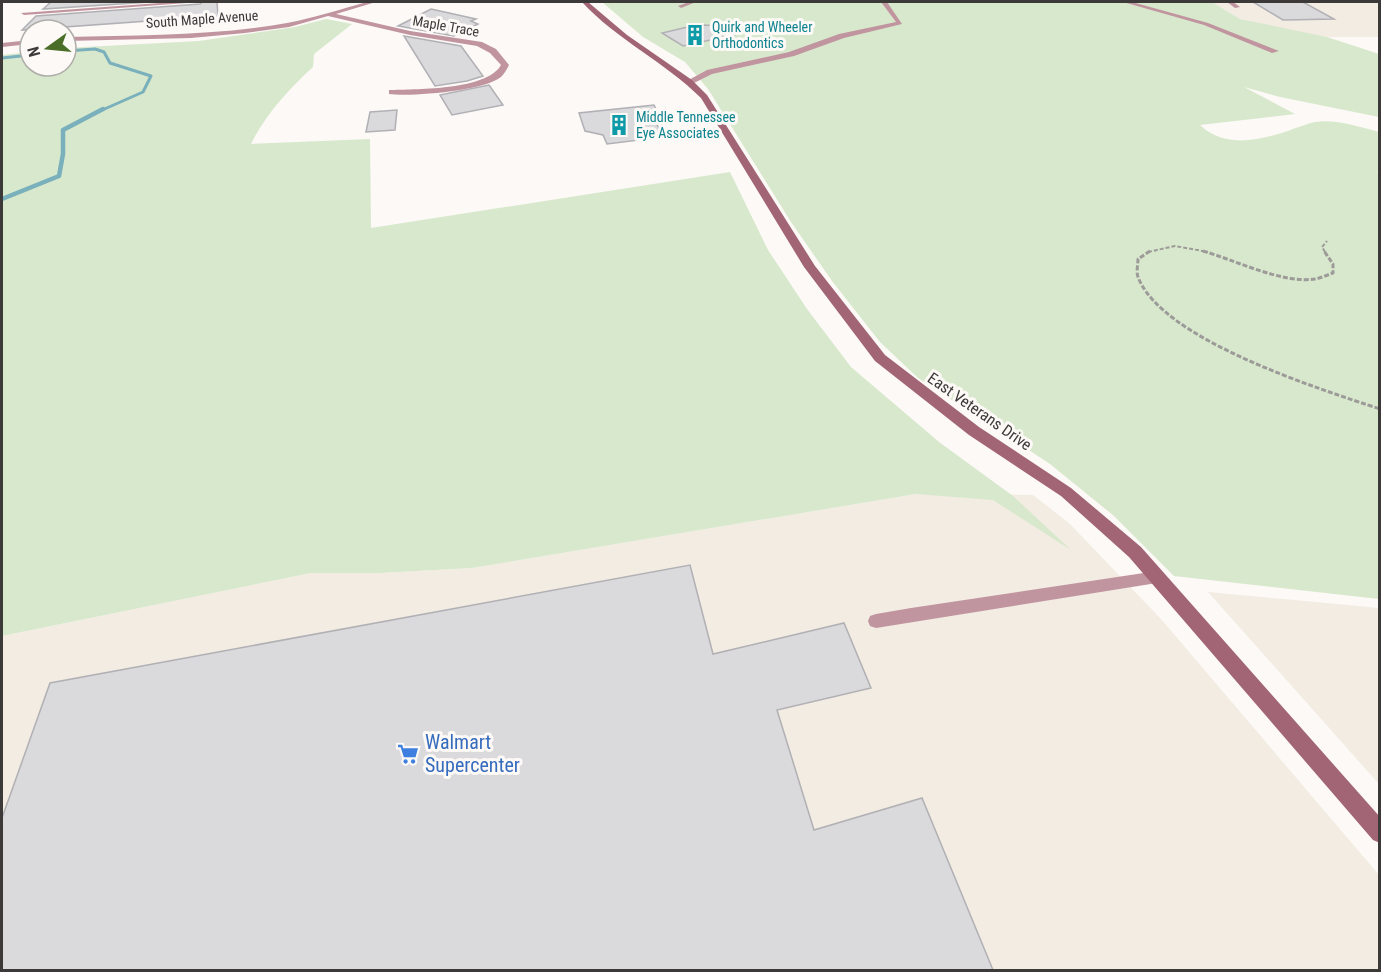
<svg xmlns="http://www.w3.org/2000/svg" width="1381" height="972" font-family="'Roboto Condensed',sans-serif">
  <rect width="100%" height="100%" fill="#fcf9f6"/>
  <!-- built -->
  <g fill="#f2ece2">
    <polygon points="1212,2 1379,2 1379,37 1327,37 1296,32 1240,19"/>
    <polygon points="916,494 1033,495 1069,523 1161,619 1379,875 1379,970 2,970 2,636 311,573 380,573 472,568"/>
    <polygon points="1208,592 1379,608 1379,784"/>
  </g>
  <!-- green -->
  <g fill="#d8e8cc">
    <path d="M602,2H1212L1240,19L1327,37L1379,54V117L1280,97L1244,87L1295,114L1200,125C1224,148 1258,141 1288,131C1296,128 1306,124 1315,122C1335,119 1360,127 1379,132V170L1377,173L1380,174L1379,599L1174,576L1114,516L1050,464L918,378L880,342L832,281L791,222L708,89L685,62L643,37Z"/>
    <path d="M326,19L352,24L314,54L313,67C289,89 265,115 251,144L370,139L371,228L730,172L768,250L807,309L851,367L939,442L1013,496L1071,550L993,500L916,494L472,568L380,573H311L2,636V55L30,52V66H66V48L199,41L295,27Z"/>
  </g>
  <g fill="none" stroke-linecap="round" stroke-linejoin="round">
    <!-- stream-far1 -->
    <g stroke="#79b0bc" stroke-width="3">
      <polyline points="66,51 95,49 104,52 110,63 151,76 143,92 100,111"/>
      <polyline points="2,58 30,55"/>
    </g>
    <!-- stream -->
    <polyline stroke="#79b0bc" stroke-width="4.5" points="2,199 59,176 63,154 63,130 103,109"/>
  </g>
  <!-- building -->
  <g fill="#dad9dc" stroke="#b1b0b4" stroke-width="1.5">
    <polygon points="51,2 150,2 43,9"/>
    <polygon points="202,2 217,2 218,16 22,30 36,16 200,4"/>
    <polygon points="1253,2 1303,2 1334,19 1283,20"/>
    <polygon points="431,9 476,19 471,21 478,24 454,36 398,26"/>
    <polygon points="696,25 743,26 743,33 683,46 662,33"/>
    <polygon points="404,36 461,46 483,76 467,81 435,86"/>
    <polygon points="489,85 503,105 452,115 440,95"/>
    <polygon points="654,105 661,119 656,123 664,137 607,144 603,135 585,131 579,113"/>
    <polygon points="397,110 395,130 366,132 370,112"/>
    <polygon points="690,565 713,654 844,623 871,688 777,710 814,830 922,798 993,970 2,970 2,818 50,683"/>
  </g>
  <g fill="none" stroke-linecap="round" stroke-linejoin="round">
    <!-- path-far1 -->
    <g stroke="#9d9b99" stroke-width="2" stroke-dasharray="4 2" stroke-linecap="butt">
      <polyline points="1148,252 1175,246 1208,252"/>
      <polyline points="1325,252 1322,247 1327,241"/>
    </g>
    <!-- path -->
    <g stroke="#9d9b99" stroke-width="3" stroke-dasharray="5 2" stroke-linecap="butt">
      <path d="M1150,251L1138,259C1138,264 1136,272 1138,277C1162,340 1320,389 1380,409"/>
      <path d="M1203,251C1235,260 1282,284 1315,279C1321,278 1327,275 1333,273V264L1324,251"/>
    </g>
    <!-- lane -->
    <g fill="#c195a0" fill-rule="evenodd">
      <polygon points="689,2 696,2 681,8 678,6"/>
      <polygon points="1227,2 1233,2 1240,7 1235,8"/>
      <polygon points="1157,571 1162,573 1164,577 1162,581 1157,583 876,628 870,626 868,621 870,616 876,614 911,608"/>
    </g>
    <!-- street -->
    <g fill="#c195a0" fill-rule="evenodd">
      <polygon points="174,2 200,2 24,15 21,13"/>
      <path d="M367,2H376L336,14L410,31L482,42L496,49L509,65C507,69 504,74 501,77C484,91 411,97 389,94V90H392C418,89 487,90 501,65L490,53L477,46L410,35L328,16L289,27L245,33L191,38L66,41V37C140,35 214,36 287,23C314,18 341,9 367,2Z"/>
      <polygon points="881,2 887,2 902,24 844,38 794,56 712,74 692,84 685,82 707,70 789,52 839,34 896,22"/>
      <polygon points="1123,2 1132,2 1208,23 1279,51 1272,53 1204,25"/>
      <polygon points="30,40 30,44 2,47 2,43"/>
    </g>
    <!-- secondary -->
    <path fill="#a26575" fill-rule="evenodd" d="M582,2H588L627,35L692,80L707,95L815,266L885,355L979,427L1071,488L1141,547L1380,817V843L1373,840L1129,557L1061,496L969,435L875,361L804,267L701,98C665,62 617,40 582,2Z"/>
  </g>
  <!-- icons -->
  <defs>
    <symbol id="building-bare" viewBox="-9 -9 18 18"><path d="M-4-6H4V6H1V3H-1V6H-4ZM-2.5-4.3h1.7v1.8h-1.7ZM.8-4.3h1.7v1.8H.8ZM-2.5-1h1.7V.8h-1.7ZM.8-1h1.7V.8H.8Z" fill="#0f9aa8" stroke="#fcf9f6" stroke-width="2.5" paint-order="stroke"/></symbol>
    <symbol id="supermarket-bare" viewBox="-9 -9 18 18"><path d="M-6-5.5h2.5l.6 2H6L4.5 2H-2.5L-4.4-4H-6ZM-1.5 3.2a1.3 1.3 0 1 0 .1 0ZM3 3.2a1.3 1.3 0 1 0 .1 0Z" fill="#3f7fe0" stroke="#fcf9f6" stroke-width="2.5" paint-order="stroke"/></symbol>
  </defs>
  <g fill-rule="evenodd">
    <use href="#building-bare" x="680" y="20" width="30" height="30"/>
    <use href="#building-bare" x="604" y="110" width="30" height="30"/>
    <use href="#supermarket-bare" x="393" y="739" width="30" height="30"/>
  </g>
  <g text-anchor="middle" stroke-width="6" stroke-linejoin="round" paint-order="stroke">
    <!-- far-street labels -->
    <g font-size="14" fill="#3b3a39" stroke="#fcf9f6">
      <text transform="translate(202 19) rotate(-4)" y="5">South Maple Avenue</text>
      <text transform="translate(446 26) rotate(10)" y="5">Maple Trace</text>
    </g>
    <!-- far-culture labels -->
    <g font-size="14" fill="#0d838f" stroke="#fcf9f6" text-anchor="start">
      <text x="712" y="32">Quirk and Wheeler<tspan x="712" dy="16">Orthodontics</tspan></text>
      <text x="636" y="122">Middle Tennessee<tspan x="636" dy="16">Eye Associates</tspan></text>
    </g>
    <!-- street labels -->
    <g font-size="16" fill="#3b3a39" stroke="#fcf9f6">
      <text transform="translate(980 411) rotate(35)" y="6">East Veterans Drive</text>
    </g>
    <!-- near-shop labels -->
    <g font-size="20" fill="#366cbe" stroke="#fcf9f6" text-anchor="start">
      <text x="425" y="749">Walmart<tspan x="425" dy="23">Supercenter</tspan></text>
    </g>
  </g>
  <!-- border -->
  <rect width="1381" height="972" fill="none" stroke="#3b3a39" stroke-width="6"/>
  <!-- north arrow -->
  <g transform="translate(48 48) rotate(255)"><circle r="28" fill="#fcf9f6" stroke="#afadaa" stroke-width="1.5"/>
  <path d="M0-4.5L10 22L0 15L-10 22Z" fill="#4a6e27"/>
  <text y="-9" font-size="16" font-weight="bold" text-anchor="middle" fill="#3b3a39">N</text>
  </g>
</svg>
